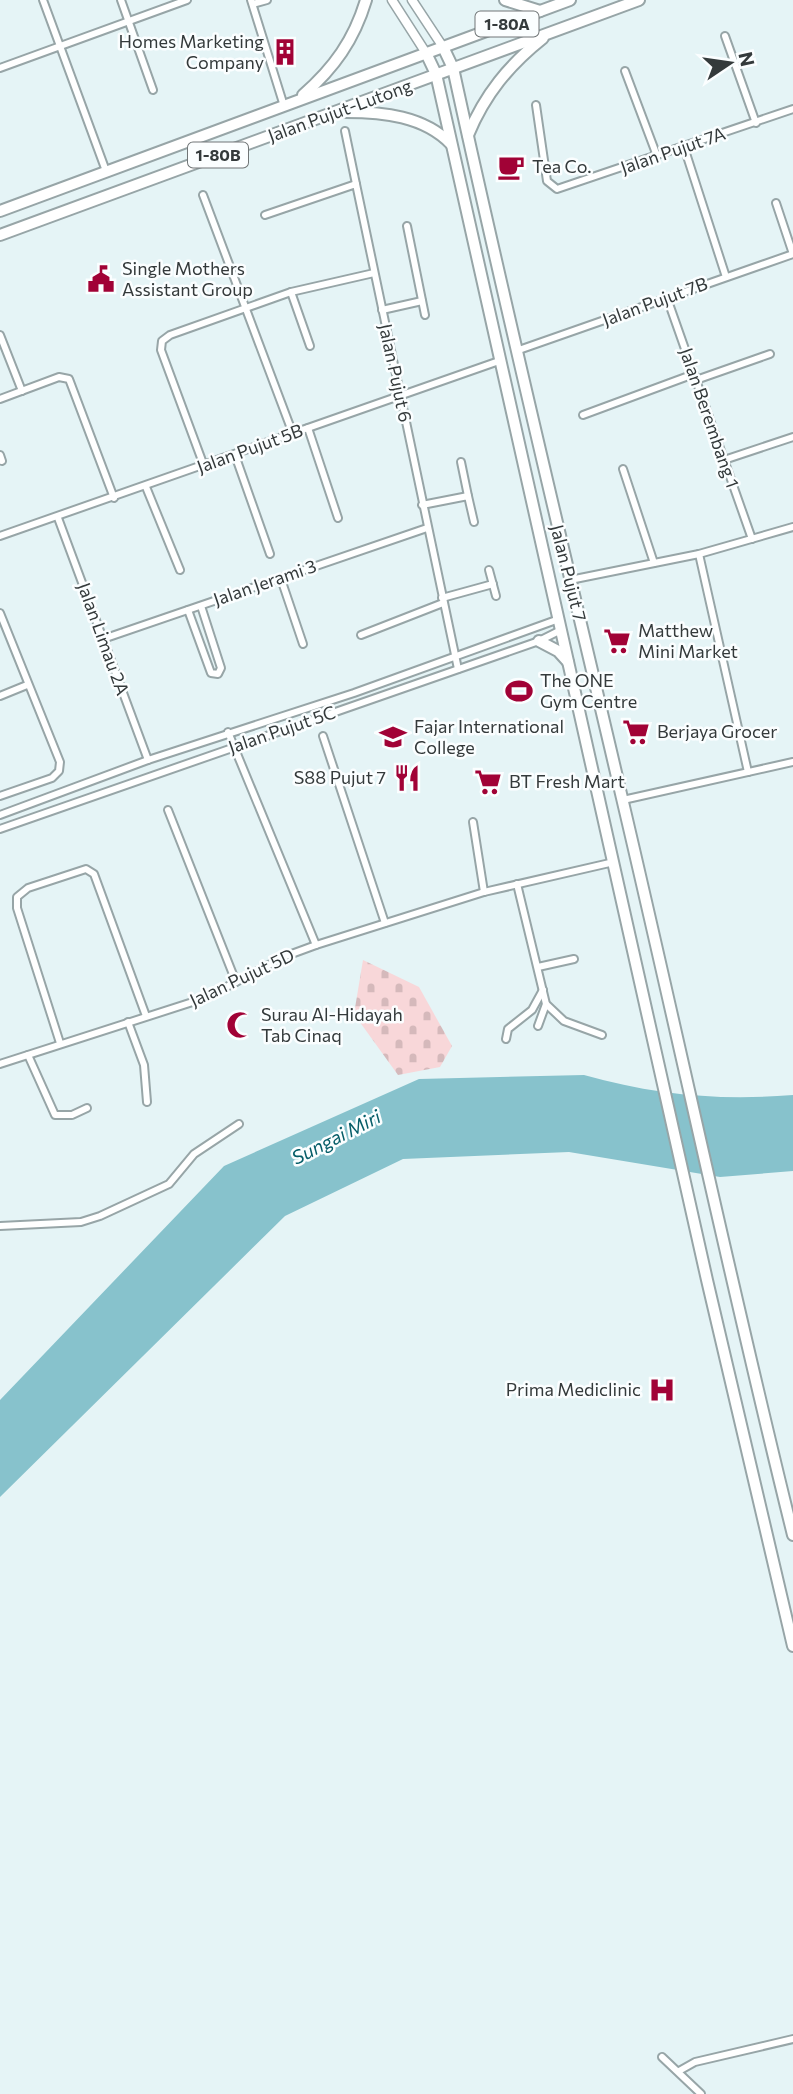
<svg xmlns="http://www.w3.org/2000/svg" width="793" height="2094" font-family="Commissioner,sans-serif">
  <defs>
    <pattern id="cemetery-stones" width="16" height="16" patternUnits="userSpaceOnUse" patternTransform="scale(1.75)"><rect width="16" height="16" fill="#f8d7d9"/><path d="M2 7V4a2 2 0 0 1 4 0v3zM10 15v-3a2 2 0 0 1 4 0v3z" fill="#d5b9bb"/></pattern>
  </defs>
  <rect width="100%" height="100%" fill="#e5f4f6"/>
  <!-- cemetery -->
  <polygon fill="url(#cemetery-stones)" points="363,960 419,987 452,1046 440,1067 398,1075 354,1014"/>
  <!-- water -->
  <path fill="#87c2cc" d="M584,1075C655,1095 720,1101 793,1095V1171L720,1177L569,1152L403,1159L285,1216L0,1497V1400L224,1166L419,1079Z"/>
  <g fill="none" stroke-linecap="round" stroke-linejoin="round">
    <defs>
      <g id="minor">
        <polyline points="43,0 106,171"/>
        <polyline points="121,0 153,90"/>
        <polyline points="251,0 284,106"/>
        <polyline points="253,4 267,0"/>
        <polyline points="725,36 756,123"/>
        <polyline points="0,68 187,0"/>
        <polyline points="625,71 657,156"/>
        <polyline points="536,105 547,181 557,189 793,109"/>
        <polyline points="345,131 356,184"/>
        <polyline points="684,147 726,277"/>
        <polyline points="203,195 293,434"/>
        <polyline points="265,215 356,184 458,669"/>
        <polyline points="407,226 425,315"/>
        <polyline points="291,292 310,346"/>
        <polyline points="667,298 752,539"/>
        <polyline points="382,310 422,301"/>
        <polyline points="0,335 22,391"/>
        <polyline points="516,351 793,254 776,203"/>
        <polyline points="696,380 770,354"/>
        <polyline points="0,399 59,377 69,379 114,498"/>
        <polyline points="583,415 694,374"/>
        <polyline points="308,428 338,518"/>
        <polyline points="0,455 2,461"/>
        <polyline points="235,455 270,554"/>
        <polyline points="724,460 793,437"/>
        <polyline points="461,462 468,496"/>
        <polyline points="204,466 161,350 162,341 170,335 291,292 374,273"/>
        <polyline points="623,469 654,563"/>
        <polyline points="146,487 180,570"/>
        <polyline points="422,505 468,496 474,522"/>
        <polyline points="58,518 148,760"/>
        <polyline points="0,536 499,361"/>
        <polyline points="699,554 748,772"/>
        <polyline points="489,570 496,596"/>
        <polyline points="281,579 303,644"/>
        <polyline points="570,580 699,554 793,527"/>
        <polyline points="442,598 493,584"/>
        <polyline points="188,610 211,673 218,674 221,668 201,606"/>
        <polyline points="0,613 60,762 59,771 52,778 0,796"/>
        <polyline points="361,635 443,603"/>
        <polyline points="103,639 427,528"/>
        <polyline points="0,696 27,685"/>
        <polyline points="228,732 316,945"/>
        <polyline points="323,736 385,923"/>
        <polyline points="623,800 793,762"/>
        <polyline points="168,810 236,982"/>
        <polyline points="0,815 148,760 354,693 559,619"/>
        <polyline points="473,822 484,892"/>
        <polyline points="0,829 539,641 561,630"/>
        <polyline points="517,884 546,1004 564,1021 602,1035"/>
        <polyline points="538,967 574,959"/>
        <polyline points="128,1022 144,1065 147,1102"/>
        <polyline points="538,1026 546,1004"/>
        <polyline points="506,1039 508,1029 532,1010 543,990"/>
        <polyline points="60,1043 17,908 17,897 28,888 86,869 94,874 146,1016"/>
        <polyline points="28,1055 55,1115 72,1115 87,1108"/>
        <polyline points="0,1064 205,998 286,956 316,945 484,892 614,862"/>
        <polyline points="0,1226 81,1222 100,1216 169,1184 194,1154 239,1124"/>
        <polyline points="662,2057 701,2094"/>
        <polyline points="679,2071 695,2062 793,2039"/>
      </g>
      <g id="tertiary">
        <polyline points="392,0 426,53"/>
        <polyline points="412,0 443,47"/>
      </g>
      <g id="primary">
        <path d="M443,47L453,68C506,312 565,555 622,798C680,1044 732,1290 793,1535"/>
        <polyline points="426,53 436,74 707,1280 793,1646"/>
        <polyline points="539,641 558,651 568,662"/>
      </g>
      <g id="trunk">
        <polyline points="505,0 540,11"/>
        <path d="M303,95C334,68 354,40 366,0"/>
        <path d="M346,112C383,112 424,116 451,144"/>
        <path d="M468,135C485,94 509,65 543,38"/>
        <polyline points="0,211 570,0"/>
        <polyline points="0,235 639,0"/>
      </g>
    </defs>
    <!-- minor casing -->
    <use href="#minor" stroke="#97a5a7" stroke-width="10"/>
    <!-- tertiary casing -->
    <use href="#tertiary" stroke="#97a5a7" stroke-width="11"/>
    <!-- primary casing -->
    <use href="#primary" stroke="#97a5a7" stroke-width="14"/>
    <!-- trunk casing -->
    <use href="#trunk" stroke="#97a5a7" stroke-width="14"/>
    <!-- minor -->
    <use href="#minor" stroke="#fff" stroke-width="6"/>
    <!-- tertiary -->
    <use href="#tertiary" stroke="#fff" stroke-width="8"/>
    <!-- primary -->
    <use href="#primary" stroke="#fff" stroke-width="10"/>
    <!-- trunk -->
    <use href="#trunk" stroke="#fff" stroke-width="10"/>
  </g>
  <!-- icons -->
  <defs>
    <symbol id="building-bare" viewBox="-9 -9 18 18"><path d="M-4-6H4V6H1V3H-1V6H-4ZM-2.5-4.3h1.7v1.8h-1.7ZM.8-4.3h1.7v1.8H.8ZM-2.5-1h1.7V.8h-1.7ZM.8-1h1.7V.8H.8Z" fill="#a10236" stroke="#fbfeff" stroke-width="2.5" paint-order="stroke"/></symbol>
    <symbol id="cafe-bare" viewBox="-9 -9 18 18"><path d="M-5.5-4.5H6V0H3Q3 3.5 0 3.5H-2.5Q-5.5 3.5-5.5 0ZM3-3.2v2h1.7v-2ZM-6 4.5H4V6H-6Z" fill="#a10236" stroke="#fbfeff" stroke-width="2.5" paint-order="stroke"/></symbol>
    <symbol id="civic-bare" viewBox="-9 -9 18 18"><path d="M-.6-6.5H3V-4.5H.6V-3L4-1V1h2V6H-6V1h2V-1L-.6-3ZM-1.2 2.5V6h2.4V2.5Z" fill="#a10236" stroke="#fbfeff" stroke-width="2.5" paint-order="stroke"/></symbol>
    <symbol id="supermarket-bare" viewBox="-9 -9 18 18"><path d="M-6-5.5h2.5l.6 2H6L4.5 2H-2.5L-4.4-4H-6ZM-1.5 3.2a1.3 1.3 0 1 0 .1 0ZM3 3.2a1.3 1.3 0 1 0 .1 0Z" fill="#a10236" stroke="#fbfeff" stroke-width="2.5" paint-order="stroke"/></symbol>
    <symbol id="stadium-bare" viewBox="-9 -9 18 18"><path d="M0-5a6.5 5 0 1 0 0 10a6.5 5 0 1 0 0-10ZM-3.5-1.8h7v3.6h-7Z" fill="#a10236" stroke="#fbfeff" stroke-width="2.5" paint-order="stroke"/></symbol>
    <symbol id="university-bare" viewBox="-9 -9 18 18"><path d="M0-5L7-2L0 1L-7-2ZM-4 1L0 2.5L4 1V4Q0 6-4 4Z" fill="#a10236" stroke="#fbfeff" stroke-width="2.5" paint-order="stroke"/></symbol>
    <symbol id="restaurant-bare" viewBox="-9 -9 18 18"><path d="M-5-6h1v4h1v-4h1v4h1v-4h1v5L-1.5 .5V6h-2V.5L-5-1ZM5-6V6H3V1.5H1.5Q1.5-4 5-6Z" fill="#a10236" stroke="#fbfeff" stroke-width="2.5" paint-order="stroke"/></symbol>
    <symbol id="mosque-bare" viewBox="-9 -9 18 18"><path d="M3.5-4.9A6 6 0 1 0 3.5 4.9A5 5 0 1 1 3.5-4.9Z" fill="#a10236" stroke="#fbfeff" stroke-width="2.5" paint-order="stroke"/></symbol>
    <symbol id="hospital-bare" viewBox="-9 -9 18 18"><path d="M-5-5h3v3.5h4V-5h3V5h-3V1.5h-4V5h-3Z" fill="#a10236" stroke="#fbfeff" stroke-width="2.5" paint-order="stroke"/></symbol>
  </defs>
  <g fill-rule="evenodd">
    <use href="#building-bare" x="266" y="33" width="38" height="38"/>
    <use href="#cafe-bare" x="492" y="148" width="38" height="38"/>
    <use href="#civic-bare" x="82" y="260" width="38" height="38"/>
    <use href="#supermarket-bare" x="598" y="622" width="38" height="38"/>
    <use href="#stadium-bare" x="500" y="672" width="38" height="38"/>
    <use href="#supermarket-bare" x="617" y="713" width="38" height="38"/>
    <use href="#university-bare" x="374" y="718" width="38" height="38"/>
    <use href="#restaurant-bare" x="388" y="759" width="38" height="38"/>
    <use href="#supermarket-bare" x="469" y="763" width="38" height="38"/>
    <use href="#mosque-bare" x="221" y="1006" width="38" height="38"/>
    <use href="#hospital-bare" x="643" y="1371" width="38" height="38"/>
  </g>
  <g text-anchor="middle" stroke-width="5" stroke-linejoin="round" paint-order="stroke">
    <!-- shield labels -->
    <g fill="#fbfeff" stroke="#707576" stroke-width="2">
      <rect x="475.5" y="11.5" width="63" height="25" rx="5"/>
      <rect x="188" y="142.5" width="60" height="25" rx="5"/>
    </g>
    <g font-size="16" font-weight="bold" fill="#343a3b">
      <text x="507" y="30">1-80A</text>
      <text x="218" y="161">1-80B</text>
    </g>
    <!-- poi labels -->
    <g font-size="18" fill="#343a3b" stroke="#fbfeff" text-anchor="start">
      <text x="264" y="48" text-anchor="end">Homes Marketing<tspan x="264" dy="21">Company</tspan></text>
      <text x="532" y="173">Tea Co.</text>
      <text x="122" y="275">Single Mothers<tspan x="122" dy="21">Assistant Group</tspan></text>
      <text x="638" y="637">Matthew<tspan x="638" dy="21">Mini Market</tspan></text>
      <text x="540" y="687">The ONE<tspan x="540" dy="21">Gym Centre</tspan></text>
      <text x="414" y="733">Fajar International<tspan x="414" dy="21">College</tspan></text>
      <text x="657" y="738">Berjaya Grocer</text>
      <text x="386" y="784" text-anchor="end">S88 Pujut 7</text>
      <text x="509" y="788">BT Fresh Mart</text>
      <text x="261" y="1021">Surau Al-Hidayah<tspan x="261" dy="21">Tab Cinaq</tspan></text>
      <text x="641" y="1396" text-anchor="end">Prima Mediclinic</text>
    </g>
    <!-- street labels -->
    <g font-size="18" fill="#343a3b" stroke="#fbfeff">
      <text transform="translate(340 111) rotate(-20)" y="6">Jalan Pujut-Lutong</text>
      <text transform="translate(673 151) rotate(-19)" y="6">Jalan Pujut 7A</text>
      <text transform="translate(655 302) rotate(-20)" y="6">Jalan Pujut 7B</text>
      <text transform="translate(395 373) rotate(78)" y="6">Jalan Pujut 6</text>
      <text transform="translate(709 418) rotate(71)" y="6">Jalan Berembang 1</text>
      <text transform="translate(250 449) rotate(-20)" y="6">Jalan Pujut 5B</text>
      <text transform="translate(568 573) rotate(76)" y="6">Jalan Pujut 7</text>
      <text transform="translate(265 583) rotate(-19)" y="6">Jalan Jerami 3</text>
      <text transform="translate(103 639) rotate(70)" y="6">Jalan Limau 2A</text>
      <text transform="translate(282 730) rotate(-19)" y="6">Jalan Pujut 5C</text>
      <text transform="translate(242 978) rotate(-25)" y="6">Jalan Pujut 5D</text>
    </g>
    <!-- water labels -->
    <g font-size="19" font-style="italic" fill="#055d68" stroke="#fbfeff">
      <text transform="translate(336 1137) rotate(-27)" y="7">Sungai Miri</text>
    </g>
  </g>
  <!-- north arrow -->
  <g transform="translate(730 63) rotate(77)" stroke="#fbfeff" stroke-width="5" paint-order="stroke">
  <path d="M0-5L12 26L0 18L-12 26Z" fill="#343a3b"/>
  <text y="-10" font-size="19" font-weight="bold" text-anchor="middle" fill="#343a3b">N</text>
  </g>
</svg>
